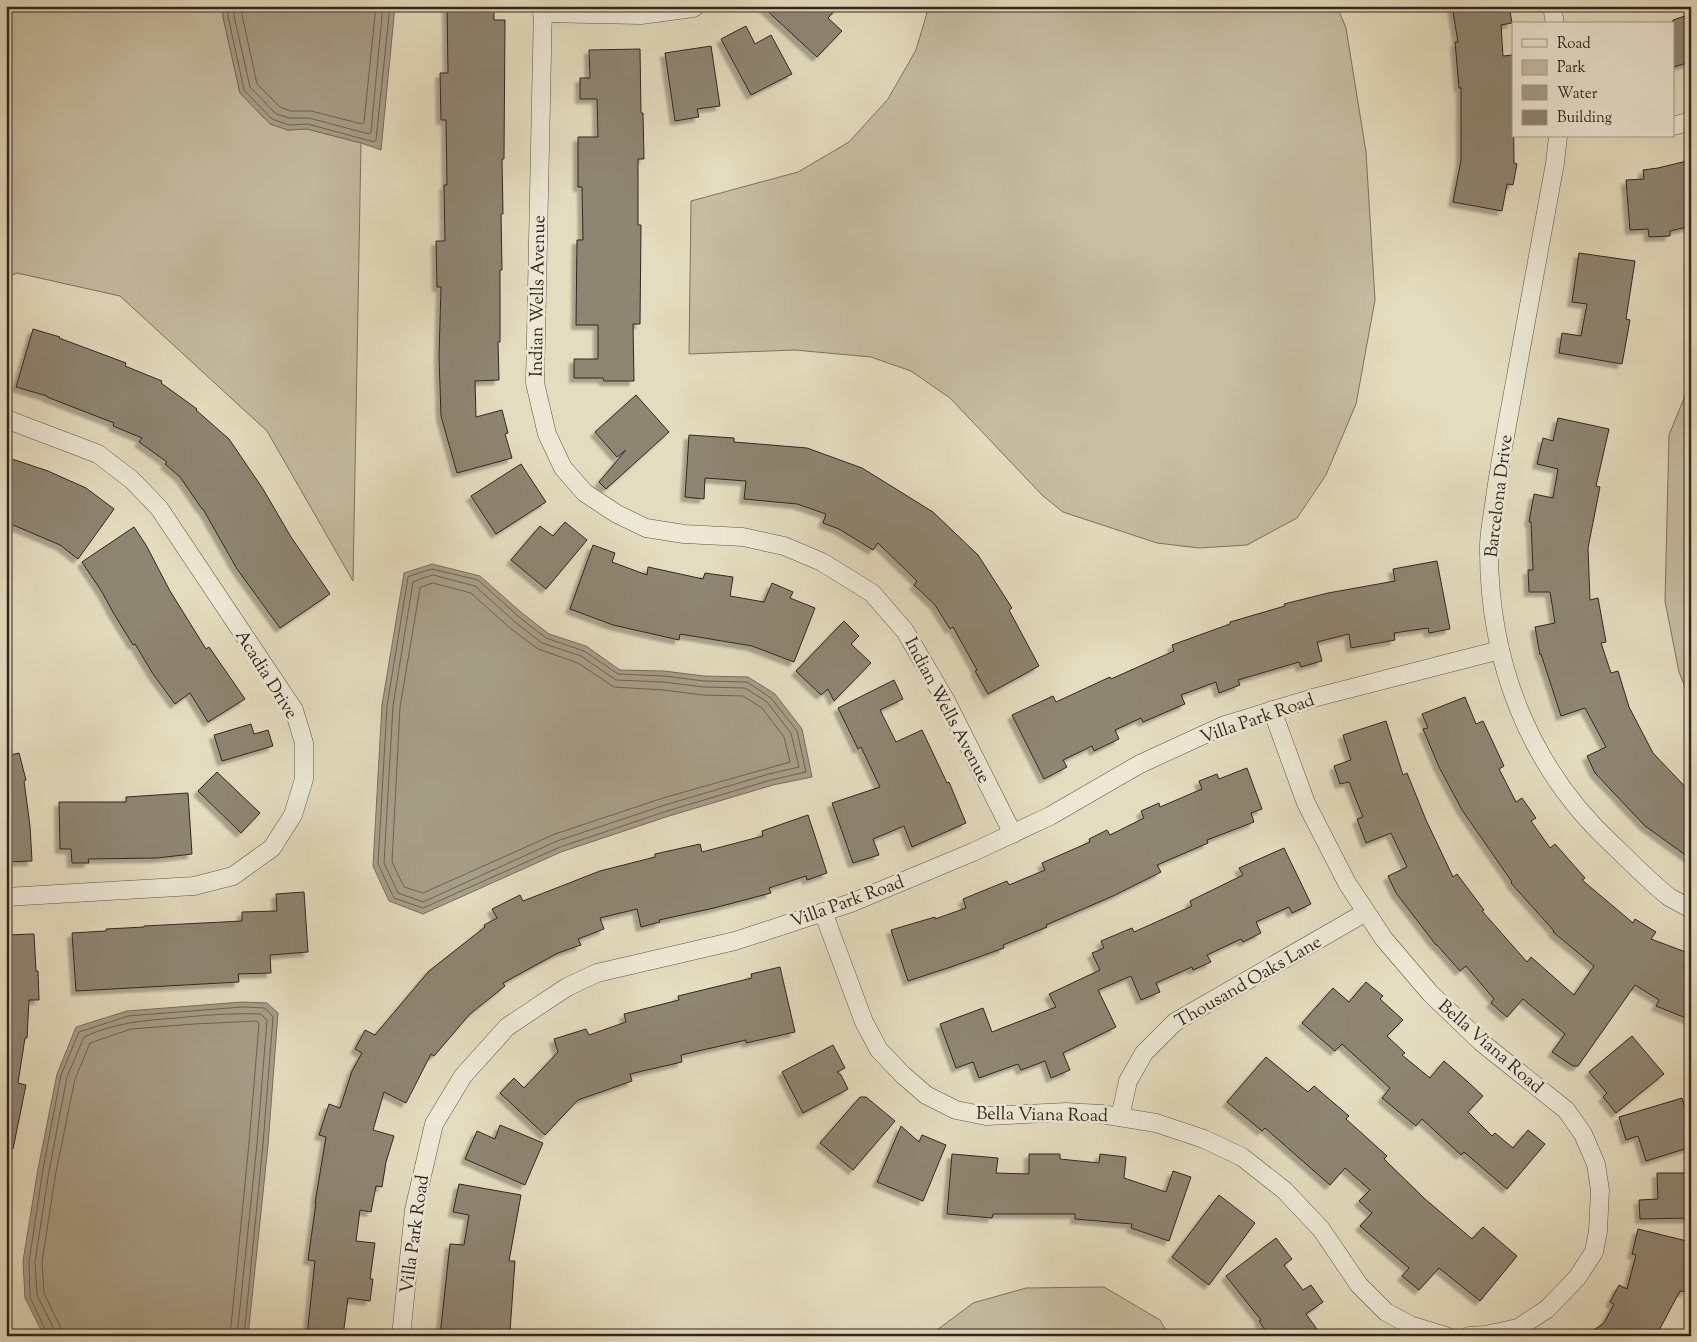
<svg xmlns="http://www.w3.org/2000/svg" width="1697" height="1342" font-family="'Sorts Mill Goudy',serif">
  <defs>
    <filter id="shadow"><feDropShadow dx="-4.5" dy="4.5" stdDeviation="1" flood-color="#0004"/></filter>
  </defs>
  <rect width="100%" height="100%" fill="#e4dcbe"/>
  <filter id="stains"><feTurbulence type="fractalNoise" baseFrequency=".004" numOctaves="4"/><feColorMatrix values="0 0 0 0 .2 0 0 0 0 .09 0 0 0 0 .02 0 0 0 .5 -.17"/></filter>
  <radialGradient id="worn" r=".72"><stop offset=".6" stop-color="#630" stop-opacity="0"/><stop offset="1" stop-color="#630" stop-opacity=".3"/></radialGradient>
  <!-- green -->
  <g fill="#c6bda3" stroke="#7c7261">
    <polygon points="6,6 223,6 223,17 240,93 270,124 288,130 307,129 361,143 353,581 267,431 120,296 17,273 6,278"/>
    <polygon points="929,6 1337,6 1346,28 1366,152 1375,300 1356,404 1326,475 1297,518 1247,545 1199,548 1157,543 1063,512 1043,496 950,398 911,371 871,357 795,350 689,354 691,201 798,172 849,142 888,99 916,50"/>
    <polygon points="1691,381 1691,702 1679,672 1665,601 1669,435"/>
    <polygon points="1104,1287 1160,1320 1169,1336 929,1336 973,1303 1026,1288"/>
  </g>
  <!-- water -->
  <g fill="#a79e88" stroke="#786e5e">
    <polygon points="223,6 395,6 381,150 361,143 307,129 288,130 270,124 240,93 223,17"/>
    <polygon points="432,564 480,576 522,613 549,634 586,646 620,670 664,671 704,676 748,677 775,694 802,729 812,777 773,785 669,816 561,852 423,914 389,901 373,866 382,705 404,573"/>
    <polygon points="242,1002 267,1003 278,1013 268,1145 248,1336 44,1336 25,1298 23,1261 38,1169 57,1074 76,1027 127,1011"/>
  </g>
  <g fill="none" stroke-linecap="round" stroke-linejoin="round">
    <!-- shore -->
    <g stroke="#6c6254" stroke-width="1">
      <polyline points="228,6 228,16 244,90 272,119 289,125 308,124 374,142 376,140 390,6"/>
      <polyline points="235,6 234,16 250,87 276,114 290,118 309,118 369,134 371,132 383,6"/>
      <polyline points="242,6 242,15 257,84 280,107 291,111 311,111 362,124 364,122 376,6"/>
      <polygon points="432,569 478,580 519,617 546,638 584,651 618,674 664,676 704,681 747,682 771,698 797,731 806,772 771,780 667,811 560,847 423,908 394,898 378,864 387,706 408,577"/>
      <polygon points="433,575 475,586 515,622 542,643 581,656 616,680 663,682 704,687 745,688 767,702 791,733 799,767 769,774 665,805 557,841 423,902 398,893 384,863 393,706 413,582"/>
      <polygon points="433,583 471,593 510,628 538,649 578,663 614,687 663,690 703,695 743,696 762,708 784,737 790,762 663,798 555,834 423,893 404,887 392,862 400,707 420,588"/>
      <polyline points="48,1336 30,1297 29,1262 43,1169 61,1075 79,1032 128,1016 242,1007 265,1008 273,1017 263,1144 244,1336"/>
      <path d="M55,1336L54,1329L37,1295L35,1262L49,1171L67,1077L84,1037C113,1023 146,1020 177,1018C205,1015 233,1013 261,1014L267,1020L257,1144L237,1336"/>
      <polyline points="62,1336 60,1326 44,1293 42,1262 56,1172 75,1079 90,1043 131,1029 194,1024 257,1021 259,1024 249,1143 230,1336"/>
    </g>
  </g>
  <!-- building -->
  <g fill="#8e8572" stroke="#31261f" filter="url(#shadow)">
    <polygon points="447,6 494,6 494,20 505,20 504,159 502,159 503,214 501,214 502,270 500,270 500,342 498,342 499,380 475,381 476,417 502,410 508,433 505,434 512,458 457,473 441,416 439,357 441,287 437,287 436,241 445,241 444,185 447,185 446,120 441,120 440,73 448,73"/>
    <polygon points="762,6 839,6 828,18 842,31 817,57"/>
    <polygon points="1452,6 1509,6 1512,23 1501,25 1503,56 1513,55 1514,163 1517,164 1513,185 1507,184 1502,211 1453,202 1461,160 1461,88 1459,88 1455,42 1458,42"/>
    <polygon points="1691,14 1691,62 1673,67 1673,20"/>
    <polygon points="746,26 755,44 771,35 792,74 751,95 721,39"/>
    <polygon points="711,46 720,106 697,109 699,117 675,121 665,53"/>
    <polygon points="640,49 641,113 643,113 644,159 638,159 638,225 641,225 640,324 633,324 634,381 604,381 603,378 574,378 574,359 598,359 598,325 576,325 577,240 583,240 582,187 578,187 578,137 598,137 597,99 580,99 580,78 590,78 589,50"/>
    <polygon points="1691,160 1691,226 1670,231 1670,236 1649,237 1648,229 1630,230 1626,180 1644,179 1643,170 1658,168"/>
    <polygon points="1579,253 1635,261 1626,319 1630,320 1622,364 1559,353 1562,333 1581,336 1587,304 1572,302"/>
    <polygon points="33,329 60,337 59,338 126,363 125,366 162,381 161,383 197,409 196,410 229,439 263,489 291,537 330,594 280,628 237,569 203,509 202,509 180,477 165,464 167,462 139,442 142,438 113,426 114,423 47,397 47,396 16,387"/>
    <polygon points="636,395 669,432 606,489 599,482 626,450 617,457 595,432"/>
    <polygon points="1558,418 1609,429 1596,486 1600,487 1588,548 1590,600 1598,598 1606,642 1601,643 1611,673 1618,671 1629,707 1653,753 1691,793 1691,859 1645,826 1595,773 1587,756 1606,747 1585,708 1561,716 1541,654 1540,655 1535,627 1555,623 1550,592 1529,592 1528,570 1533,570 1531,522 1529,522 1534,494 1553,498 1558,469 1537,464 1543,438 1553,441"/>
    <polygon points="689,435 734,438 734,442 807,448 862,468 933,512 978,555 1012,608 1009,610 1039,666 988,694 975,671 977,670 953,627 950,629 935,605 914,585 917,581 878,543 873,550 839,529 823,523 826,514 797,504 744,499 746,481 705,478 704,499 685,497"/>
    <polygon points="6,457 48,471 86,488 114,509 78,559 60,545 6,522"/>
    <polygon points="521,464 546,502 496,534 471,496"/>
    <polygon points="565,522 587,540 546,589 511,560 540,526 553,536"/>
    <polygon points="134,527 146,545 170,591 206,649 209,647 245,699 208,722 190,693 175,704 153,674 135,644 133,645 114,614 102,592 82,562"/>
    <polygon points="593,545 615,553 612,562 647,575 648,567 703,579 705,573 733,577 730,596 764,602 772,583 793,592 790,598 815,608 794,662 752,646 680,634 679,640 613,625 570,609"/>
    <polygon points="1437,561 1450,629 1429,633 1428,628 1394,633 1395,640 1351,648 1349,634 1317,642 1322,661 1301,667 1299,662 1238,680 1240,685 1219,693 1216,682 1181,695 1185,704 1143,722 1141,718 1115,730 1119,739 1094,751 1092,746 1063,760 1067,767 1044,779 1012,715 1053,696 1056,702 1110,677 1111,679 1174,651 1172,645 1230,624 1230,622 1285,606 1284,604 1328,593 1395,581 1393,569"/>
    <polygon points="844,621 859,636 851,644 871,663 834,701 828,689 821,695 796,671"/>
    <polygon points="894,680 903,699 880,710 896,742 922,730 947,783 949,782 966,823 912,847 904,826 873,839 879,855 853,863 832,803 880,787 861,747 858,749 838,708"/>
    <polygon points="1465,697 1476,724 1483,721 1504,766 1499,769 1516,802 1522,798 1536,818 1531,821 1550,848 1555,844 1585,878 1582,880 1633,923 1635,919 1656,932 1651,939 1691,954 1691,1020 1656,1006 1659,1000 1635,985 1578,1066 1573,1066 1552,1052 1565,1034 1523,999 1507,1017 1491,1003 1494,999 1466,966 1460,971 1437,945 1436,945 1396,893 1388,876 1407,867 1391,833 1366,843 1357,819 1363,817 1349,782 1340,784 1334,766 1351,760 1343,735 1386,721 1403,775 1407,773 1426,820 1453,877 1457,874 1484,910 1482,911 1527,962 1531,957 1574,995 1594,966 1553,932 1554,931 1511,883 1512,882 1462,810 1439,767 1423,729 1428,728 1422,714"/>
    <polygon points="251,724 254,734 268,730 273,746 222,761 214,735"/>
    <polygon points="19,753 26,780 24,781 30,826 32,861 6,862 6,756"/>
    <polygon points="1247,768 1262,809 1251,813 1254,822 1207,840 1208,843 1157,865 1161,872 1113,896 1046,925 1047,927 1003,945 1004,948 951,967 908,981 891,930 935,917 935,919 966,908 963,899 1007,881 1009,885 1045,870 1042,863 1090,842 1089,839 1107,830 1110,835 1144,818 1141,811 1159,803 1160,807 1202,789 1199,781 1217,774 1219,779"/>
    <polygon points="217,772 260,813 241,833 198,791"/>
    <polygon points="188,793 192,854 157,858 88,859 89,863 72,863 71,849 60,849 59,802 126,802 126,797"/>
    <polygon points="808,815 827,873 807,880 806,876 769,888 771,893 714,908 659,920 660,922 641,927 637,909 600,918 604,929 578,939 581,945 558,953 503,983 505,986 470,1014 434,1056 431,1054 406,1103 384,1092 373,1130 394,1136 386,1162 382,1187 376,1186 371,1212 360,1210 356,1241 375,1243 370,1279 373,1279 370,1301 348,1298 343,1336 307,1336 315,1261 308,1260 316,1203 315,1203 326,1137 319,1135 329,1104 340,1108 352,1071 362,1053 355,1049 365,1030 375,1035 429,971 485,927 484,925 497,918 492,909 520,895 523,901 600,871 655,857 655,854 700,844 702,852 763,836 762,831"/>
    <polygon points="1284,848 1311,904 1292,913 1289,907 1256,922 1261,933 1243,942 1241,939 1207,955 1211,962 1193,970 1192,967 1156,983 1160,992 1141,1000 1131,976 1098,990 1116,1027 1063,1053 1070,1070 1051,1078 1045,1061 1021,1070 1018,1064 979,1078 973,1062 956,1068 940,1024 983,1008 992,1032 1056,1007 1049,994 1100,970 1092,953 1104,948 1101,941 1132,928 1134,932 1192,906 1190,901 1243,875 1239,868"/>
    <polygon points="304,892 308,952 270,955 271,973 238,974 239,982 76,991 72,933 106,931 106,929 144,927 144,926 242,921 242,912 277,911 276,894"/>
    <polygon points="34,934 36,971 38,971 39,1000 29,1000 27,1038 25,1038 18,1083 26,1085 13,1149 6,1148 6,935"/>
    <polygon points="780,967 795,1032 746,1043 746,1040 681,1055 682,1062 630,1074 632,1081 578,1100 545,1135 500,1093 514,1078 524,1088 558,1052 554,1039 586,1029 589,1035 626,1022 624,1014 679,1000 678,996 752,978 751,974"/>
    <polygon points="1366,982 1383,996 1380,999 1403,1020 1387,1036 1405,1053 1402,1055 1430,1078 1444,1061 1468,1082 1483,1096 1468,1112 1492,1136 1495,1133 1513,1148 1528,1130 1545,1144 1507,1189 1464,1152 1461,1155 1422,1119 1416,1126 1382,1098 1390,1088 1342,1044 1335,1051 1302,1023 1333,988 1349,1002"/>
    <polygon points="1632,1036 1664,1074 1616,1113 1603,1097 1607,1093 1589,1072"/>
    <polygon points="833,1045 845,1068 837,1072 841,1075 848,1089 803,1113 782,1072"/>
    <polygon points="1266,1057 1308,1092 1314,1086 1349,1116 1346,1119 1387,1156 1384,1159 1425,1199 1472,1239 1483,1227 1517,1256 1480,1301 1439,1268 1419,1290 1402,1276 1409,1268 1360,1226 1372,1213 1359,1201 1370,1190 1345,1168 1330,1185 1265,1128 1262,1131 1227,1102"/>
    <polygon points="860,1097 866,1097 895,1121 853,1170 820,1143"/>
    <polygon points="1682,1098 1691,1127 1691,1147 1646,1161 1638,1136 1626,1140 1619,1117"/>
    <polygon points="500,1125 543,1143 525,1185 465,1159 477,1131 495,1139"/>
    <polygon points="901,1126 919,1142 922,1135 946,1145 923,1201 877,1182"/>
    <polygon points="952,1154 998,1158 996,1173 1029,1174 1029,1154 1060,1154 1060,1159 1099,1163 1100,1154 1126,1157 1124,1178 1166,1192 1173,1171 1191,1177 1169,1241 1131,1228 1132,1224 1075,1219 1075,1214 993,1214 992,1218 947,1214"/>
    <polygon points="1657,1173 1691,1173 1691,1218 1640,1219 1639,1200 1658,1199"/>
    <polygon points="459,1184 521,1195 509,1261 515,1261 510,1331 498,1330 498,1336 440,1336 450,1244 464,1245 469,1215 453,1212"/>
    <polygon points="1219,1195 1255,1223 1209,1285 1172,1257"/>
    <polygon points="1638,1229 1691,1242 1691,1269 1685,1292 1680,1291 1656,1336 1585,1336 1604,1323 1614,1304 1610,1302 1619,1285 1627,1289 1636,1255 1632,1254"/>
    <polygon points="1276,1238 1292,1259 1284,1265 1303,1290 1311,1285 1323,1302 1306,1314 1322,1336 1269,1336 1259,1321 1261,1320 1226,1276"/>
  </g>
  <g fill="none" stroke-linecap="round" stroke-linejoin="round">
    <defs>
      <g id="street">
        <polyline points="543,6 535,383 547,434 563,468 585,493 617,514 646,528 684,534 743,537 784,546 822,562 872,593 905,631 946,701 1013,834"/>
        <polyline points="1552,6 1555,24"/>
        <polyline points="542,13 641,15 693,8 696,6"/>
        <polyline points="1673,126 1691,121"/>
        <path d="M1558,136L1555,163C1541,238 1528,312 1514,387C1507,426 1499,466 1494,505C1492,519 1489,533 1489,546C1488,661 1529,768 1614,846C1632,863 1650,882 1669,897C1676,901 1684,905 1691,909"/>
        <polyline points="6,419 98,454 132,480 159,508 294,710 304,743 304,779 293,815 272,848 233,876 194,886 6,897"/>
        <polyline points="1272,710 1306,803 1347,883 1384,939 1430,993 1481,1042 1566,1110 1583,1134 1596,1164 1600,1190 1598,1231 1594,1252 1577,1278 1547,1309 1518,1328 1485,1335 1469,1336"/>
        <polyline points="823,912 864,1022 879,1050 903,1075 926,1095 956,1110 986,1116 1066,1112 1101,1114 1156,1123 1204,1139 1242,1157 1284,1190 1321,1229 1359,1285 1386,1312 1410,1325 1446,1336"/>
        <polyline points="1120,1117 1128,1081 1144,1053 1175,1022 1366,912"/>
        <polyline points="401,1336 414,1210 434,1124 463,1076 507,1027 567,987 597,973 735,941 851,903 973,852 1050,816 1140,764 1225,725 1313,698 1500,650"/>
      </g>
    </defs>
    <!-- street casing -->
    <use href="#street" stroke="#5e5447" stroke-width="19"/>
    <!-- street -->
    <use href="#street" stroke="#ede8d5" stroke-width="18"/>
  </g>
  <g text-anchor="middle" stroke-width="5" stroke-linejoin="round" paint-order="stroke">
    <!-- street labels -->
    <g font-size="18" fill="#31261f" stroke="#ede8d5">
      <text transform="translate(537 296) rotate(-89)" y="6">Indian Wells Avenue</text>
      <text transform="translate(1498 496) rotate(-83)" y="6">Barcelona Drive</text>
      <text transform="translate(267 674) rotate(58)" y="6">Acadia Drive</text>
      <text transform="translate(948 710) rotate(62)" y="6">Indian Wells Avenue</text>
      <text transform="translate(1257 718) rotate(-19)" y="6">Villa Park Road</text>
      <text transform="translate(847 901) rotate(-20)" y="6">Villa Park Road</text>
      <text transform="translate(1248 981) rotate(-30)" y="6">Thousand Oaks Lane</text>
      <text transform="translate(1491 1046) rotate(41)" y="6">Bella Viana Road</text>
      <text transform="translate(1042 1114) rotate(1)" y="6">Bella Viana Road</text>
      <text transform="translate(414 1234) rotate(-82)" y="6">Villa Park Road</text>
    </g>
  </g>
  <!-- margin -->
  <rect width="1697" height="1342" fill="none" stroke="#e4dcbe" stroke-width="25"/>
  <rect x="8" y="8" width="1682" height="1327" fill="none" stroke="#31261f" stroke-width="2.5"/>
  <rect x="12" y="12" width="1672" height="1317" fill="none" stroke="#31261f"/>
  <!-- legend -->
  <rect x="1512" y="22" width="162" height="115" fill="#ede8d5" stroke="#a29a8c"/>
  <rect x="1522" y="39" width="25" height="8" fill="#ede8d5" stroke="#a29a8c"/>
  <text x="1557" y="48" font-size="15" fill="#31261f">Road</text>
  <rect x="1522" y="60" width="25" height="15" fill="#c6bda3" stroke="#a29a8c"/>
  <text x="1557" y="72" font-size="15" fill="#31261f">Park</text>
  <rect x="1522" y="85" width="25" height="15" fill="#a79e88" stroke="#a29a8c"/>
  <text x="1557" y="98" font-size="15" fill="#31261f">Water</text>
  <rect x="1522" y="110" width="25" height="15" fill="#8e8572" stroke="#a29a8c"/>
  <text x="1557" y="122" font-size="15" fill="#31261f">Building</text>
  <rect width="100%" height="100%" filter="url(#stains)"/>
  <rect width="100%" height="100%" fill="url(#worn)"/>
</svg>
